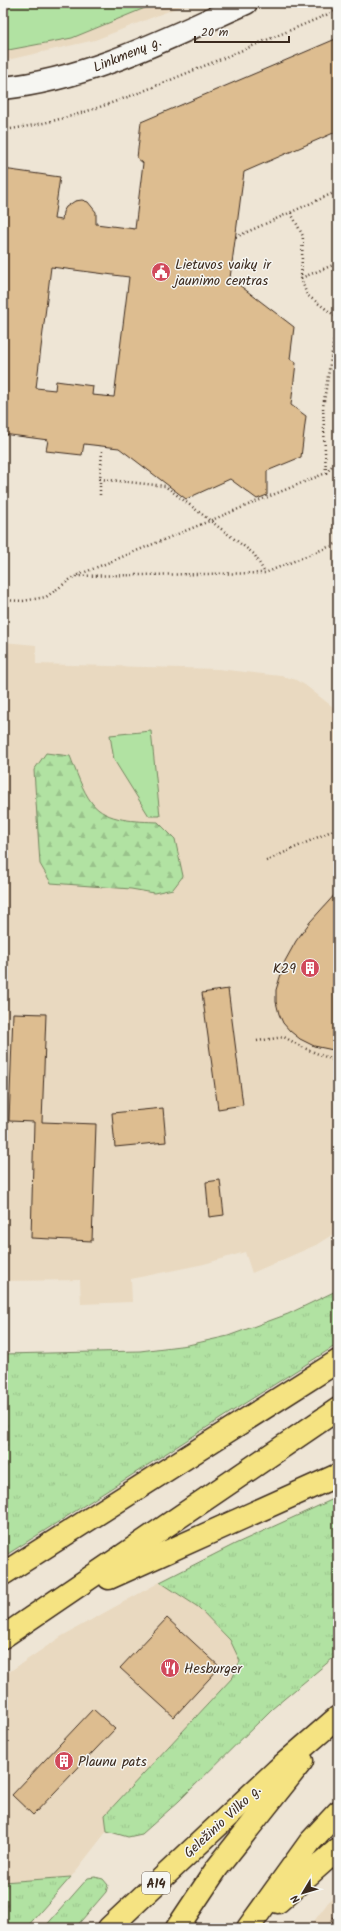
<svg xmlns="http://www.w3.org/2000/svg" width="341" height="1931" font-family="Kalam,sans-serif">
  <defs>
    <pattern id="grass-tufts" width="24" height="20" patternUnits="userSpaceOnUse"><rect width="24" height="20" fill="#b1e2a2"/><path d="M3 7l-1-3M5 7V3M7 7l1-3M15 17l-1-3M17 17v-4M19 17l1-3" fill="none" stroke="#99c28b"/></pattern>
    <pattern id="forest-firs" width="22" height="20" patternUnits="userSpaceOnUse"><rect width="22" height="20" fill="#b1e2a2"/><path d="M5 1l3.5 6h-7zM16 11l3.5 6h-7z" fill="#99c28b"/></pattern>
  </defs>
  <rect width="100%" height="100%" fill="#eee5d5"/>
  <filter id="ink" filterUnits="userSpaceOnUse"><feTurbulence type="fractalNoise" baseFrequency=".025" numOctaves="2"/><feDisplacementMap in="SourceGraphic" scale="8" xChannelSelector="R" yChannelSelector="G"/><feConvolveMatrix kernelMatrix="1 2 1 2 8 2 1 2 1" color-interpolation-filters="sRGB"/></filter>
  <g filter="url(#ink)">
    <!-- built -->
    <g fill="#e9d9c0">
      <polygon points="3,3 189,3 95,40 3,61"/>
      <polygon points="3,642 36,645 36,664 218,669 281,676 294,679 305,685 338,711 338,1231 316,1245 252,1273 245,1252 204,1264 131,1279 132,1302 81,1304 80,1280 3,1281"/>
      <polygon points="160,1582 198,1607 230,1640 240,1661 233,1677 105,1815 107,1831 71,1877 3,1882 3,1676 62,1636"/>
      <polygon points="338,1889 338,1928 309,1928"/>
    </g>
    <!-- grass -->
    <g fill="url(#grass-tufts)" stroke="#768660">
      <polygon points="338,1290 338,1344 3,1557 3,1354 140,1351 188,1345 228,1336 288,1314"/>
      <polygon points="338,1497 338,1654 272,1709 179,1801 142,1834 128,1837 107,1831 105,1815 233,1677 240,1661 230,1640 198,1607 160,1582 235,1544"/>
      <polygon points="71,1877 26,1928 3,1928 3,1882"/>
      <polygon points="95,1877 103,1879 108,1885 106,1892 75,1928 44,1928 88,1878"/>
    </g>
    <!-- forest -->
    <path fill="url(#forest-firs)" stroke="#768660" d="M46,753L70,756C76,771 82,790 92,803C106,822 137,821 158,822L175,839L183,876L173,889L154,893L131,889L51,883L40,864L34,770Z"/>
    <!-- park -->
    <g fill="#b1e2a2" stroke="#768660">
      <polygon points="3,3 157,3 72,38 3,51"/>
      <polygon points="151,731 160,816 149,816 114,760 110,735"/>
    </g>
    <!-- building -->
    <g fill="#ddbd90" stroke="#3b2a1e" fill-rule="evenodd">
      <path d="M338,38V131L244,172L230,278L294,327L290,359L296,363L291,405L306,416L301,457L267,471V495L257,499L230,479L186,499L119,448L84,444L82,455L46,451L48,440L3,434V169L60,177L54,219L62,220L63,212L66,207L75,201L82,200L88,202L96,212V224L135,229L143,163L137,158L141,122ZM51,267L129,277L114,397L92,395L93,386L56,381L55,390L36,388Z"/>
      <polygon points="338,891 338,1051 314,1046 300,1039 290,1031 283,1023 279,1014 276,1002 276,990 285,961 296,941 310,922"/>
      <polygon points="228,989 243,1105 218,1109 202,993"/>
      <polygon points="13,1013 46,1014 42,1122 96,1124 92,1241 31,1238 34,1122 9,1121"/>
      <polygon points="163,1108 166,1142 115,1147 112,1113"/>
      <polygon points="220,1180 224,1215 209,1217 206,1182"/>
      <polygon points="167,1618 220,1667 174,1717 120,1668"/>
      <polygon points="93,1709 115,1729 33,1815 12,1795"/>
    </g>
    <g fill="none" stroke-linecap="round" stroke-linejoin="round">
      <defs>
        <path id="minor" d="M3,88C89,79 168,38 246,3"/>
        <polyline id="major" points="3,1574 338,1361"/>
        <g id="highway">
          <polyline points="109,1578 338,1475"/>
          <polyline points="3,1637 338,1409"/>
          <polyline points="278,1902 338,1849"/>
          <polyline points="109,1928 277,1770 338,1717"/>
          <polyline points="177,1928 217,1868 302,1761"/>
          <polyline points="248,1928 310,1842 338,1812"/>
        </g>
      </defs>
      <!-- minor casing -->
      <use href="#minor" stroke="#3b2a1e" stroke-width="25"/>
      <!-- major casing -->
      <use href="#major" stroke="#3b2a1e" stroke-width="25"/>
      <!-- highway casing -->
      <use href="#highway" stroke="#3b2a1e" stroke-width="25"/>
      <!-- path -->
      <g stroke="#3b2a1e" stroke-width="2.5" stroke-dasharray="1 3" stroke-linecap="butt">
        <path d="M3,130C69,122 130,97 192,71C240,51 289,31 338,10"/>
        <polyline points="291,213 303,236 301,278 307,295 338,318"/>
        <polyline points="236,237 338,191"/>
        <polyline points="301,278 338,263"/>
        <polyline points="102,451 100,479 165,486 254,554 265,573"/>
        <polyline points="326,473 323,407 335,333 338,330"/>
        <polyline points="100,495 100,479"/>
        <polyline points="78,575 326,473 338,459"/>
        <polyline points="3,600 23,601 46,597 75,576 265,573 338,543"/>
        <polyline points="266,861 338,828"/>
        <polyline points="257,1041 284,1037 304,1048 338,1062"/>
        <polyline points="327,1928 338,1912"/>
      </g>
      <!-- minor -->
      <use href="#minor" stroke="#f6f6f2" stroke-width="22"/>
      <!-- major -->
      <use href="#major" stroke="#f5e382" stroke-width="22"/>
      <!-- highway -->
      <use href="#highway" stroke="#f5e382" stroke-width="22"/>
    </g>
  </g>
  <!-- icons -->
  <defs>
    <symbol id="civic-disc" viewBox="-11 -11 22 22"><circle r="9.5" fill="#d1495b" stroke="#f6f6f2"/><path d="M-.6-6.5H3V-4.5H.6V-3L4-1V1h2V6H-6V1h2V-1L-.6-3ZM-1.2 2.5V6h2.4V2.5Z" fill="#fff"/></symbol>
    <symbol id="building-disc" viewBox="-11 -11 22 22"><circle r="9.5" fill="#d1495b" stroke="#f6f6f2"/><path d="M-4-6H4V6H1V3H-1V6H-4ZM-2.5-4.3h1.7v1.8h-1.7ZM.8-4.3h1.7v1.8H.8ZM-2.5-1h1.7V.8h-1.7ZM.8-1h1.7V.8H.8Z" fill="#fff"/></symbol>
    <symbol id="restaurant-disc" viewBox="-11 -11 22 22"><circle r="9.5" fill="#d1495b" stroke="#f6f6f2"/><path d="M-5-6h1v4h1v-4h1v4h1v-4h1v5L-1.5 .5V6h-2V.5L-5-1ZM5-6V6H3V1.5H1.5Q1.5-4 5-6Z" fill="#fff"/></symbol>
  </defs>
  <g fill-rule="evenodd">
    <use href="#civic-disc" x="150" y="261" width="22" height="22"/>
    <use href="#building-disc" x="299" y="957" width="22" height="22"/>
    <use href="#restaurant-disc" x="159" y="1657" width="22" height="22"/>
    <use href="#building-disc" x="53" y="1750" width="22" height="22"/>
  </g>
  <g text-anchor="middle" stroke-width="3" stroke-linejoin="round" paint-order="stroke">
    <!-- shield labels -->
    <rect fill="#f6f6f2" stroke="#73675e" stroke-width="1" x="142" y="1872" width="28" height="22" rx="3"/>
    <g font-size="13" font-weight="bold" fill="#3b2a1e">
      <text x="156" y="1888">A14</text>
    </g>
    <!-- street labels -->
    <g font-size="14" fill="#3b2a1e" stroke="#f6f6f2">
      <text transform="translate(127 54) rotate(-22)" y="5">Linkmenų g.</text>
      <text transform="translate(222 1821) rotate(-43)" y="5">Geležinio Vilko g.</text>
    </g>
    <!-- poi labels -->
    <g font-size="14" fill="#3b2a1e" stroke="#f6f6f2" text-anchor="start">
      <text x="175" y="269">Lietuvos vaikų ir<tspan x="175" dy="16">jaunimo centras</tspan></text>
      <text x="296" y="973" text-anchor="end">K29</text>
      <text x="184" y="1673">Hesburger</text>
      <text x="78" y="1766">Plaunu pats</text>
    </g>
  </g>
  <!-- margin -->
  <rect width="341" height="1931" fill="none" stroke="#f6f6f2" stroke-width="16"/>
  <rect x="8" y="8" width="325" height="1915" fill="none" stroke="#3b2a1e" stroke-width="1.5" filter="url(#ink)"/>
  <!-- north arrow -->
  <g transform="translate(303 1893) rotate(232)" stroke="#f6f6f2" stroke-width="3" paint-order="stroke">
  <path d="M0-3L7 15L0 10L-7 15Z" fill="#3b2a1e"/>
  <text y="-6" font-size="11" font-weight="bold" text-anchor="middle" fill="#3b2a1e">N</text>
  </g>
  <!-- scale -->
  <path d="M195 36v6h94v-6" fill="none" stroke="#3b2a1e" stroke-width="2"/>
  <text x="201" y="36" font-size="12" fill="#3b2a1e" stroke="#f6f6f2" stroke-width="3" paint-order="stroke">20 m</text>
</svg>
